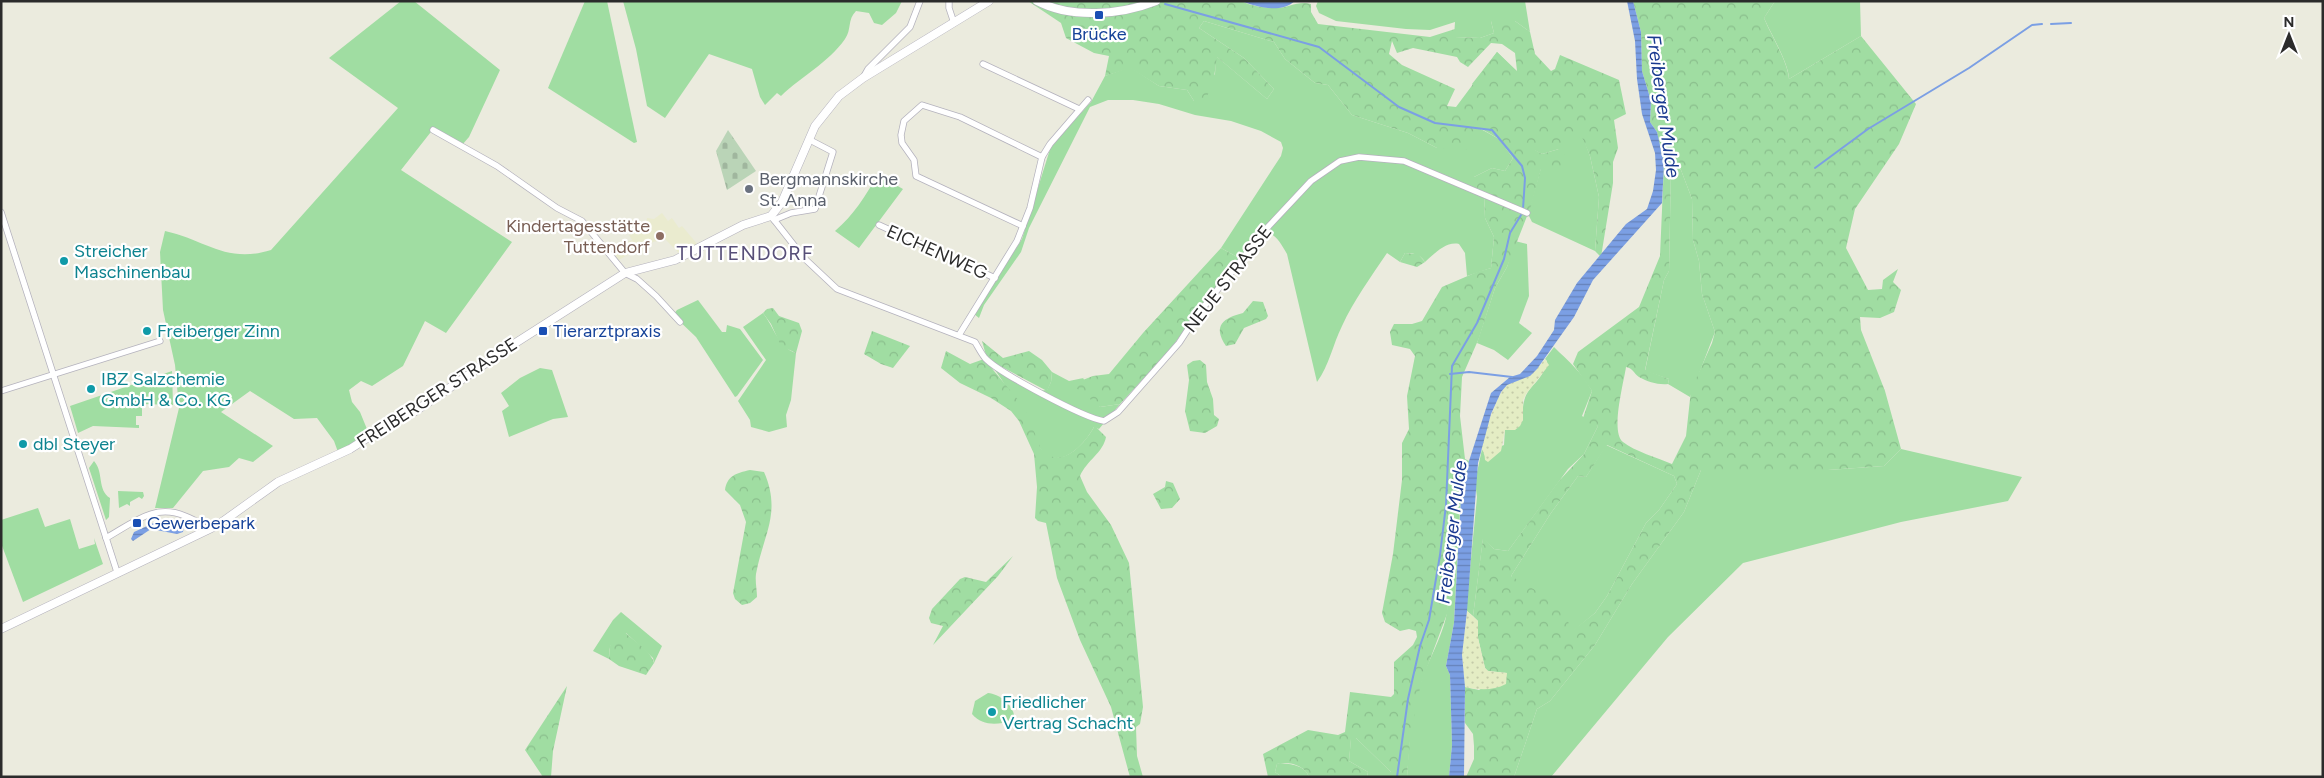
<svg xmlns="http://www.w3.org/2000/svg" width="2324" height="778" font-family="Figtree,sans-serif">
  <defs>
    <pattern id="forest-crowns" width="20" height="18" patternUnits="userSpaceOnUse" patternTransform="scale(1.25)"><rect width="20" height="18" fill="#a0dda2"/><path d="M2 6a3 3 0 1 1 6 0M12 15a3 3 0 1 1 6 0" fill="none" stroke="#8abe8c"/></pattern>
    <pattern id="sand-dots" width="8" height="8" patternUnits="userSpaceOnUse" patternTransform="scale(1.25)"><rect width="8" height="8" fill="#e4edc4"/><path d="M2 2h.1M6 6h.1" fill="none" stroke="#c4cba9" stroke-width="1.8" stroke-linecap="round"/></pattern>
    <pattern id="cemetery-stones" width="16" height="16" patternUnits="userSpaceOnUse" patternTransform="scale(1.25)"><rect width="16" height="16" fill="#bad4b7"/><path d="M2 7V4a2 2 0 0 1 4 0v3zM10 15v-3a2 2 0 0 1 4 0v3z" fill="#a0b69e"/></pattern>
    <pattern id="water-rules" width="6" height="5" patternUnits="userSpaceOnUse" patternTransform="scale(1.25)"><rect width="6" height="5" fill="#7b9fe4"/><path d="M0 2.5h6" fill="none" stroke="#6582b9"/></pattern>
  </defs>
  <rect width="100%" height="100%" fill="#ebebde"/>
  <!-- education -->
  <polygon fill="#eaebcf" points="662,213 668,221 672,218 679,228 682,226 698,245 679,253 665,239 653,242 645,248 635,251 617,261 610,250 632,240 629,235 646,226 647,218 654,219"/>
  <!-- grass -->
  <g fill="#a0dda2">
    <path d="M401,1H414L500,70L469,137L462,145L434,128L401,170L512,242L446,333L425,321L403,366L372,386L361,381L349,390L352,402L360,412L369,434L338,452L334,441L317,418L294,419L250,391L221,412L273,446L253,462L239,458L229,467L203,471L173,508H155L179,408L175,365L163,310L160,252L165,231C206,240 226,264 271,250L398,108L329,58Z"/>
    <polygon points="585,1 607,1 637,142 634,143 548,88"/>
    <path d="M623,1H902L896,13L882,25L874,23L869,13L856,11C847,20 852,29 845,39C828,63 802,76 781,96L777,93L765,105L760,97L752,69L709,54L665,118L647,106L636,49Z"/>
    <polygon points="1318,1 1525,1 1530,32 1515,21 1491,21 1494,33 1480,38 1454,37 1455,22 1430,30 1406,29 1336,21 1319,13 1316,6"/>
    <path d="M1775,1H1860L1861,36L1789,79C1789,64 1771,34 1764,18Z"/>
    <path d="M1204,21L1274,42L1285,59L1315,83L1328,85L1352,115L1408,133L1437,148L1479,128L1499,139L1513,158L1505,171L1492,168L1474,177L1484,192L1485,218L1494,237L1491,268L1467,276L1465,253L1459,244C1446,241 1434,254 1425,262C1420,254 1414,253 1405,253L1400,262L1387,253C1371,277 1354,300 1342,326C1333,344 1329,366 1317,382L1287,254C1280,242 1276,234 1262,230L1239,258L1221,248L1281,156L1283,148L1281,142L1261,131L1231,121L1195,115L1159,104L1133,100H1108L1090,107L1029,228L1021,252L984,305L979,318L974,314L1022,239L1051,146L1091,102L1105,76L1130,67L1159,86L1187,90L1194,101L1215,74L1216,56L1267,99L1274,89L1244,58L1199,28Z"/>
    <polygon points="1497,52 1517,72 1578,124 1590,156 1599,197 1595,251 1532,222 1528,214 1541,168 1559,149 1542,154 1534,150 1472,84"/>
    <polygon points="1674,164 1681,170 1692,199 1693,240 1699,261 1702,294 1715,332 1690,397 1668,384 1669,379 1645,371 1664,280 1669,271 1671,168"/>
    <path d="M878,175L903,189L859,248L835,231C854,215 865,196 878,175Z"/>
    <polygon points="1515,241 1527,244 1529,296 1519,323 1532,333 1508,360 1494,350 1477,343 1495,288 1507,267"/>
    <polygon points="698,300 722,332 726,332 727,325 740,329 763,360 737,396 735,397 696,337 673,315 677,310"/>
    <path d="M763,313C774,327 778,347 796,353L791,400L786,415L787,427L769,432L751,427L750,420L738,401L766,360L743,327Z"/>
    <path d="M1554,347C1568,361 1582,372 1592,391L1582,416L1598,426L1584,454L1568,469L1508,551L1494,549L1483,539L1473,616L1467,611V600L1477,497L1475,482L1482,449L1485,453L1504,445L1505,429H1511L1523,420C1520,383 1541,389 1547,361L1545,359Z"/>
    <polygon points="540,368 552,370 568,417 553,419 509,437 502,411 509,406 501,393 520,378"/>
    <path d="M995,370L1036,391L1047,390L1051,382L1052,372L1069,381L1093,376L1083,378L1100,407L1120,404L1099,429L1094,427C1086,442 1064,468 1045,454C1038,448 1034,435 1029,427C1018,408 1008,388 995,370Z"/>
    <polygon points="172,371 173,405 142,404 142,416 136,416 136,425 139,425 139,428 93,426 78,433 70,406"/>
    <polygon points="1606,445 1674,476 1677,484 1659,510 1646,523 1607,596 1595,613 1572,632 1511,576 1551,513 1578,476 1586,477"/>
    <polygon points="1901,449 2022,477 2008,501 1901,522 1743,563 1668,637 1551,777 1514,777 1537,709 1550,701 1595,645 1632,584 1684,512 1701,470 1828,470 1884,466"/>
    <path d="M94,461C104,472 97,490 110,498L109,517L106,520L89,468Z"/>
    <polygon points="118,491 143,492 144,496 142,499 139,497 130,502 130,506 127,504 119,508"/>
    <polygon points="38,508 45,527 70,519 79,549 95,544 94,538 103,564 23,602 1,543 1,520"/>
    <path d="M1459,526L1454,623L1446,666L1450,675L1452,745L1449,777H1407C1409,744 1411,710 1422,679C1429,659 1445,631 1447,611C1449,592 1447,538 1459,526Z"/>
    <path d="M621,612L662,646L654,663L653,658L626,633C612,640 609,643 609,659L593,651L613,620Z"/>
    <path d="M988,693C999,694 1012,704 1014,715L1011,721C997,725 982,726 972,714L975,701Z"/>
    <polygon points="1351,738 1356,738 1391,772 1391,777 1367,777 1368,772 1349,761"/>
    <path d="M1280,763C1291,764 1305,765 1309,777H1282L1275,772L1277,764Z"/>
  </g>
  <!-- forest -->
  <g fill="url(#forest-crowns)" fill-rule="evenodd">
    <path d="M1028,1H1241C1252,6 1263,8 1276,8C1288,8 1299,0 1311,4V12L1318,24L1430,37L1455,29V37L1480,38L1494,33L1491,21L1505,19L1515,21L1530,32L1535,54L1551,71L1555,69L1560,55L1619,80L1626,114L1614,120L1618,148L1613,162V183L1601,257L1595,251L1599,197L1590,156L1582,137L1535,150L1542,154L1559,149L1569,159L1560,172L1541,169L1531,206L1507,267L1495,288L1479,338L1462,377L1460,416L1465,459L1469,461L1461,498L1459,526L1455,530L1447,614L1422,681L1417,700L1410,741L1407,777H1391V772L1356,738L1351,739L1349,761L1368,772L1367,777H1309C1305,765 1288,761 1277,764L1275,772L1282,777H1268L1263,754L1308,730L1338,735L1345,732L1350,692L1391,697L1394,694V662L1413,645L1417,637L1416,631L1409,629L1400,631L1385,622L1382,613L1393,554L1402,480V443L1409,429L1407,396L1415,356L1410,349L1392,345L1390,332L1394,324H1412L1422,321L1442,287L1477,272L1491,268L1494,237L1485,218L1484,192L1470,187L1474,177L1492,168L1505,171L1513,158L1499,139L1480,128L1466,150L1437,148L1408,133L1352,115L1328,85L1315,83L1285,59L1274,42L1204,21L1199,28L1244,58L1274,89L1267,99L1217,57C1214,74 1215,90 1201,103L1194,101L1187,90L1159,86L1130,68L1105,76L1109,56L1094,53L1066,38L1061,23ZM1392,41L1397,53L1413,48L1457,57L1460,62L1468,67L1491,43L1502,44L1515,53L1517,71L1497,52L1456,107L1447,106L1455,89L1402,65L1389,54Z"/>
    <path d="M1633,1H1775L1764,18C1771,35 1788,62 1789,79L1861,36L1916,104L1899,144L1855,209L1846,248L1868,290L1882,289L1883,280L1898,269L1893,282L1901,290L1894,312L1880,318L1860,317L1861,330L1885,391L1901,449L1884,466L1828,470H1701L1684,512L1632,584L1595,645L1550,701L1537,709L1514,777H1466L1474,759V746L1473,734L1465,723V687L1479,690L1507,673L1488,671L1485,668L1478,638V621L1473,616L1483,538L1494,549L1508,551L1558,482L1584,454L1598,426L1582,421L1592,391L1573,364L1578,352L1639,307L1660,256L1664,163L1657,132L1650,122L1651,101L1642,71L1641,32ZM1675,164L1681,170L1692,199L1693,240L1699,261L1702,294L1715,332L1712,343L1691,390L1686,436L1672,464C1658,458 1634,451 1623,442C1610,432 1624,382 1626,367C1634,369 1633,373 1639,377C1648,382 1658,385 1668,384L1669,379L1645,370L1664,280L1669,271L1671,168ZM1607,445L1674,476L1677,484L1659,510L1646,523L1607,596L1595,613L1572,631L1561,605L1511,576L1551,513L1578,476L1586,477Z"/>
    <polygon points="1221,248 1239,258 1168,352 1120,404 1100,407 1075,387 1075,383 1093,376 1109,374 1143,333"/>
    <polygon points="1405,253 1418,254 1425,262 1417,267 1400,262"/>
    <path d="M1253,301L1263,302L1268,316L1266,319L1244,328L1235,344L1226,346C1212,325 1224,318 1243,313Z"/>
    <polygon points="773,308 779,316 799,323 802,331 796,353 781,346 771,324 763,313 767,309"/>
    <polygon points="872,331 910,346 893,368 881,364 864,354"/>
    <polygon points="982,341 1003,358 1029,351 1042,360 1052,372 1051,382 1047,391 987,359"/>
    <path d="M946,351L970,364L984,359L1025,408L1041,449C1060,471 1084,445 1094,427H1096L1106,437C1103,453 1087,460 1080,476L1087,492L1111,525L1129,563L1143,707L1140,724L1136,727L1137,756L1143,777H1130L1111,707L1080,640L1057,578L1046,523L1038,521L1035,518L1037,487L1034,454L1019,421L1011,411L991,398L960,383L941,368Z"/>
    <polygon points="1200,360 1206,365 1207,382 1213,399 1214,415 1219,419 1217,426 1205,433 1190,431 1185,411 1189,380 1187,365 1193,361"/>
    <path d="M750,470L764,472C782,513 763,535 756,574C755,581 757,590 757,597L750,603L742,605L735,599L733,593L746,522L740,505L725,490C727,476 736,473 750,470Z"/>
    <polygon points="1166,481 1173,483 1180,499 1172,508 1161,509 1153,494 1165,487"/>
    <polygon points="1013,556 998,576 933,645 943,626 931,623 929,618 932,609 960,579 965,577 986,582"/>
    <path d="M615,629H622C630,639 651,650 654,663L646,675L619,666L609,659C609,648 611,638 615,629Z"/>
    <polygon points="567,686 553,751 551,777 543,777 525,750"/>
  </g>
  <!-- sand -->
  <g fill="url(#sand-dots)">
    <path d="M1545,359L1549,365L1526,394L1523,400V420L1520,426L1515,430H1505L1501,451L1488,462L1485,460C1485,455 1483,452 1482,449C1481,439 1499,390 1507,385C1526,373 1529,380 1545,359Z"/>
    <path d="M1467,611L1478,621V638L1485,668L1488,671L1507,673L1506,684C1493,691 1479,690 1465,687L1462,655Z"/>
  </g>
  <!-- cemetery -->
  <polygon fill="url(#cemetery-stones)" points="728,130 756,171 727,190 716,151"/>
  <!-- water -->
  <g fill="url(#water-rules)">
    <path d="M1241,1H1295C1280,14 1257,7 1241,1Z"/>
    <polygon points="1627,1 1633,1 1641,32 1642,71 1651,101 1650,122 1657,132 1664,163 1662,203 1593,280 1574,317 1537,369 1530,376 1507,385 1501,392 1491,414 1478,463 1467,611 1462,655 1465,687 1464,777 1449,777 1452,745 1450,675 1446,666 1454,623 1461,498 1469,461 1491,393 1510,377 1520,374 1537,356 1554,330 1555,320 1577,283 1626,224 1647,209 1653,191 1656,170 1655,153 1642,114 1637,79 1635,41"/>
    <polygon points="166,520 184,526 183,532 177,534 151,529 133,541 131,539 134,532 158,521"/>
  </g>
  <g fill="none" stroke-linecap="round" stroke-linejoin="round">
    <!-- stream -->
    <g stroke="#7b9fe4" stroke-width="2">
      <polyline points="1165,4 1319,47 1399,107 1435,123 1492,130 1522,166 1525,178 1523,209"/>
      <polyline points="2051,24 2071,23"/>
      <polyline points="1815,168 1868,129 1969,68 2032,25 2042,24"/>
      <polyline points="1450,374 1469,372 1512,377"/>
      <polyline points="1397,777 1408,699 1420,646 1429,620 1440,555 1446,505 1452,366 1477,323 1504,259 1510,233 1521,215"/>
    </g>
    <defs>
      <g id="minor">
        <polyline points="949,1 949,8 954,23"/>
        <polyline points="983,64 1079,109"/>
        <polyline points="864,76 868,69 910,27 920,1"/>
        <polyline points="433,130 497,166 557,208 582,221 625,273 637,279 656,296 680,322"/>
        <polyline points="1,212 117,572"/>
        <path d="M771,216L804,258L837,289L975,342C978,347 981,353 985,358C999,373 1084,418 1104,421L1118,412L1179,343L1198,314L1267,228L1311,181L1340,161L1359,157L1404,161L1527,213"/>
        <polyline points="774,220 791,213 815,209 833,152 810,140"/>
        <polyline points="879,225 995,278"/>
        <polyline points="1023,226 916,176 914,160 902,143 901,135 904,121 922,105 960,117 1042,157"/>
        <polyline points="959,335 1017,241 1030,208 1042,157 1050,144 1088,100"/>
        <polyline points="1,391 160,341"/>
        <path d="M106,538C133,523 154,503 185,516C195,520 202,523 207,531"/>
      </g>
      <g id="tertiary">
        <path d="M1037,1C1071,19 1121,15 1156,1"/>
        <polyline points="1,629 218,525 278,482 350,449 394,421 414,412 517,342 625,273 675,260 743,225 771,216 782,202 815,126 839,96 863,78 989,1"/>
      </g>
    </defs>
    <!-- minor casing -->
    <use href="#minor" stroke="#b4b2bd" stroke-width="7"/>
    <!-- tertiary casing -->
    <use href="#tertiary" stroke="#b4b2bd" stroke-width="9"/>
    <!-- minor -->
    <use href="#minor" stroke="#fff" stroke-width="5.5"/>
    <!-- tertiary -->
    <use href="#tertiary" stroke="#fff" stroke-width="8"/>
  </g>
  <!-- markers -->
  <g fill="#1a4fb4" stroke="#fff" stroke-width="2">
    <rect x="1094" y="10" width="10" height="10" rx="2.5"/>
    <rect x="538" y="326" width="10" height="10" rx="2.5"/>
    <rect x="132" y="518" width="10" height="10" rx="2.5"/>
  </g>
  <circle fill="#6b7280" stroke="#fff" stroke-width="2" cx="749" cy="189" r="5"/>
  <circle fill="#8d6e63" stroke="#fff" stroke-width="2" cx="660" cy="236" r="5"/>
  <g fill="#0f9aa8" stroke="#fff" stroke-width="2">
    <circle cx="64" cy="261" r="5"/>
    <circle cx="147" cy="331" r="5"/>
    <circle cx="91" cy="389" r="5"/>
    <circle cx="23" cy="444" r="5"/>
    <circle cx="992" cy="712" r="5"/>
  </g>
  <g text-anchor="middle" stroke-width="4.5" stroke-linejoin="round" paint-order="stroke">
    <!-- transit labels -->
    <g font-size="18" fill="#164399" stroke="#fff" text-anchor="start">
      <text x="1099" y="40" text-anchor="middle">Brücke</text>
      <text x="553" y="337">Tierarztpraxis</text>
      <text x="147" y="529">Gewerbepark</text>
    </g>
    <!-- worship labels -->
    <g font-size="18" fill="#5b616d" stroke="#fff" text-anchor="start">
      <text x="759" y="185">Bergmannskirche<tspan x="759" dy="21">St. Anna</tspan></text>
    </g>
    <!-- education labels -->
    <g font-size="18" fill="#785e54" stroke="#fff" text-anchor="end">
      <text x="650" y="232">Kindertagesstätte<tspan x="650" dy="21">Tuttendorf</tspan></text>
    </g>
    <!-- culture labels -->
    <g font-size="18" fill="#0d838f" stroke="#fff" text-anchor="start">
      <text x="74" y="257">Streicher<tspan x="74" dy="21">Maschinenbau</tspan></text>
      <text x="157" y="337">Freiberger Zinn</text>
      <text x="101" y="385">IBZ Salzchemie<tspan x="101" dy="21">GmbH &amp; Co. KG</tspan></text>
      <text x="33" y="450">dbl Steyer</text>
      <text x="1002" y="708">Friedlicher<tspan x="1002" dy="21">Vertrag Schacht</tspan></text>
    </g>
    <!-- street labels -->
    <g font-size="18" fill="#2b2b2b" stroke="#fff">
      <text transform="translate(937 252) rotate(24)" y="6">EICHENWEG</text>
      <text transform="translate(1228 279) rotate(-52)" y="6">NEUE STRASSE</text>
      <text transform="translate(437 393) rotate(-33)" y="6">FREIBERGER STRASSE</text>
    </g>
    <!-- water labels -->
    <g font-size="19" font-style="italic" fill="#1a3a90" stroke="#fff">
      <text transform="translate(1664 106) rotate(82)" y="7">Freiberger Mulde</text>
      <text transform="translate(1451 532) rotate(-83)" y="7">Freiberger Mulde</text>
    </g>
    <!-- quarter labels -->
    <g font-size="20" letter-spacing="1" fill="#574f78" stroke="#fff">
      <text x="745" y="260">TUTTENDORF</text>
    </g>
  </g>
  <!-- border -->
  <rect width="2324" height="778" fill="none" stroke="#2b2b2b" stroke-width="5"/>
  <!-- north arrow -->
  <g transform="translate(2289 35)" stroke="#ffffff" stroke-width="4" paint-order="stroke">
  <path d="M0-4L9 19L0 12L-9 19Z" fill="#2b2b2b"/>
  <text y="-8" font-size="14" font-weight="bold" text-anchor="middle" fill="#2b2b2b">N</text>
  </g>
</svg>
